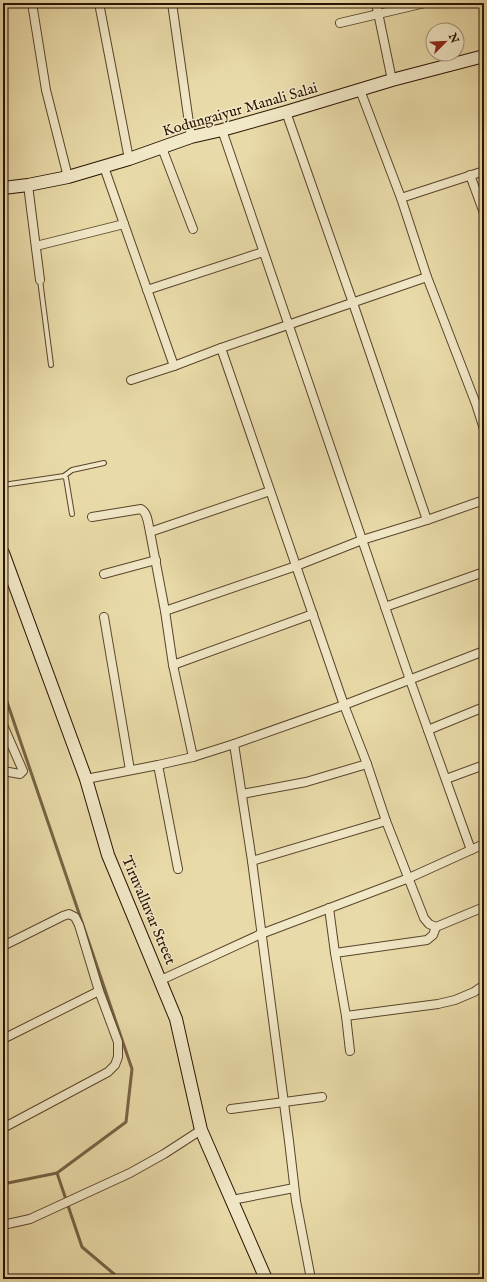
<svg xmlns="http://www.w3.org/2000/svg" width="487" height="1282" font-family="'IM FELL English',serif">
  <rect width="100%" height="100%" fill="#e9dba9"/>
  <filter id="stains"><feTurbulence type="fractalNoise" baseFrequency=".005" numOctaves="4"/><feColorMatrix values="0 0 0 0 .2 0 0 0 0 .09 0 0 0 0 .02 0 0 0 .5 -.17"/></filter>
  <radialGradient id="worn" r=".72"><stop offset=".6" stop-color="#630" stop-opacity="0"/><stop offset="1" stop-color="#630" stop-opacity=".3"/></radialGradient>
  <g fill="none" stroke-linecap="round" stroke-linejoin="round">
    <!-- stream -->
    <g stroke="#766244" stroke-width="3">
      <polyline points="3,690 132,1069 126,1122 57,1173 3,1184"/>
      <polyline points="57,1173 82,1247 120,1279"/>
    </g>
    <defs>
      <g id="lane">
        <polyline points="40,280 51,365"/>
        <polyline points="64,476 72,470 104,463"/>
        <polyline points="3,485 64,476 66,478 72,514"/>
      </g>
      <g id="street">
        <polyline points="32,3 46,90 68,177"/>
        <polyline points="99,3 129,159"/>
        <polyline points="172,3 191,137"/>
        <polyline points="376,3 392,80"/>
        <polyline points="340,23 425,3"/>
        <polyline points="360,90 401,198 427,277 476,404 484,429"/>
        <polyline points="286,112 353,303 427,520"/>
        <polyline points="222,130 410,680 471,850"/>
        <polyline points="162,148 193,229"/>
        <polyline points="104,167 174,366"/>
        <polyline points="470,175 484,213"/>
        <polyline points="28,185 40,280"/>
        <polyline points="401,198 484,171"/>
        <polyline points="36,246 124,224"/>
        <polyline points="147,290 263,252"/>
        <polyline points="221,348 344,705 367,764 386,821 424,918 429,924 436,927 484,907"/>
        <polyline points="131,380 174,366 221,348 427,277"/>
        <path d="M92,517L141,509C148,513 148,524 150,532"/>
        <polyline points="104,574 156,560"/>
        <polyline points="385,607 484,572"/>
        <polyline points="165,611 296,566 362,540 427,520 484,500"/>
        <polyline points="104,617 130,770"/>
        <polyline points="173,665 313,614"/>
        <polyline points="3,725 23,771 20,774 3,771"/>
        <polyline points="428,730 484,707"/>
        <polyline points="234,744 252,861 289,1141 296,1201 311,1279"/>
        <polyline points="193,757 173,665 165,611 150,532 270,491"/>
        <polyline points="158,765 178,869"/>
        <polyline points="86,779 158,765 193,757 234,744 344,705 484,651"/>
        <polyline points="446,779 484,765"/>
        <polyline points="242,794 306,782 367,764"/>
        <polyline points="252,861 386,821"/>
        <polyline points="329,908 335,953 346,1016 438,1004 455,1000 474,992 484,985"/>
        <polyline points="3,946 63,916 69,914 75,917 79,925 99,991 118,1042 118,1057 115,1065 108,1072 3,1128"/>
        <polyline points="335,953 427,940 433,935 436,927"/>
        <polyline points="161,980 261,934 409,878 484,844"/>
        <polyline points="346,1016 350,1051"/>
        <polyline points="3,1039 99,991"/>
        <polyline points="231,1109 322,1097"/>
        <polyline points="232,1200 294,1188"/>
        <polyline points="3,1225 30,1219 130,1173 164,1154 201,1130"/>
      </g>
      <g id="secondary">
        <polyline points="3,188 28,185 68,177 129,159 191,137 222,130 286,112 392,80 484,56"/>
        <polyline points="3,553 86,779 108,855 176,1019 201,1130 266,1279"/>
      </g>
    </defs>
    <!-- lane casing -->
    <use href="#lane" stroke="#5a442b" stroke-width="6"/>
    <!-- street casing -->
    <use href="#street" stroke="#5a442b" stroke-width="10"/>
    <!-- secondary casing -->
    <use href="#secondary" stroke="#2b1201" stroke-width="14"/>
    <!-- lane -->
    <use href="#lane" stroke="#f1e8c7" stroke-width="4"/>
    <!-- street -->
    <use href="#street" stroke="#f1e8c7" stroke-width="8"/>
    <!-- secondary -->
    <use href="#secondary" stroke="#f1e8c7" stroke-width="12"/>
  </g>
  <g text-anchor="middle" stroke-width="3" stroke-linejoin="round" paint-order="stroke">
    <!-- street labels -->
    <g font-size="15" fill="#2b1201" stroke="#f1e8c7">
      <text transform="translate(240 109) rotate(-16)" y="5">Kodungaiyur Manali Salai</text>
      <text transform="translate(149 910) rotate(67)" y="5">Tiruvalluvar Street</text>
    </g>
  </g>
  <!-- margin -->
  <rect width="487" height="1282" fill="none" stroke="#e9dba9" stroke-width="16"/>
  <rect x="4" y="4" width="479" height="1274" fill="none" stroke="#2b1201" stroke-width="2"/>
  <rect x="8" y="8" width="471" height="1266" fill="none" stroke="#2b1201"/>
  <!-- north arrow -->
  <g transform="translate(445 42) rotate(66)"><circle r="19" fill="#f1e8c7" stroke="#a29278"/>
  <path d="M0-3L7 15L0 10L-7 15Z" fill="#8f2418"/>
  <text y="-6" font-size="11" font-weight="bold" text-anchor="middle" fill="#2b1201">N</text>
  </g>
  <rect width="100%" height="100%" filter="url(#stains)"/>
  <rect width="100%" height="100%" fill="url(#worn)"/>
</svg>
